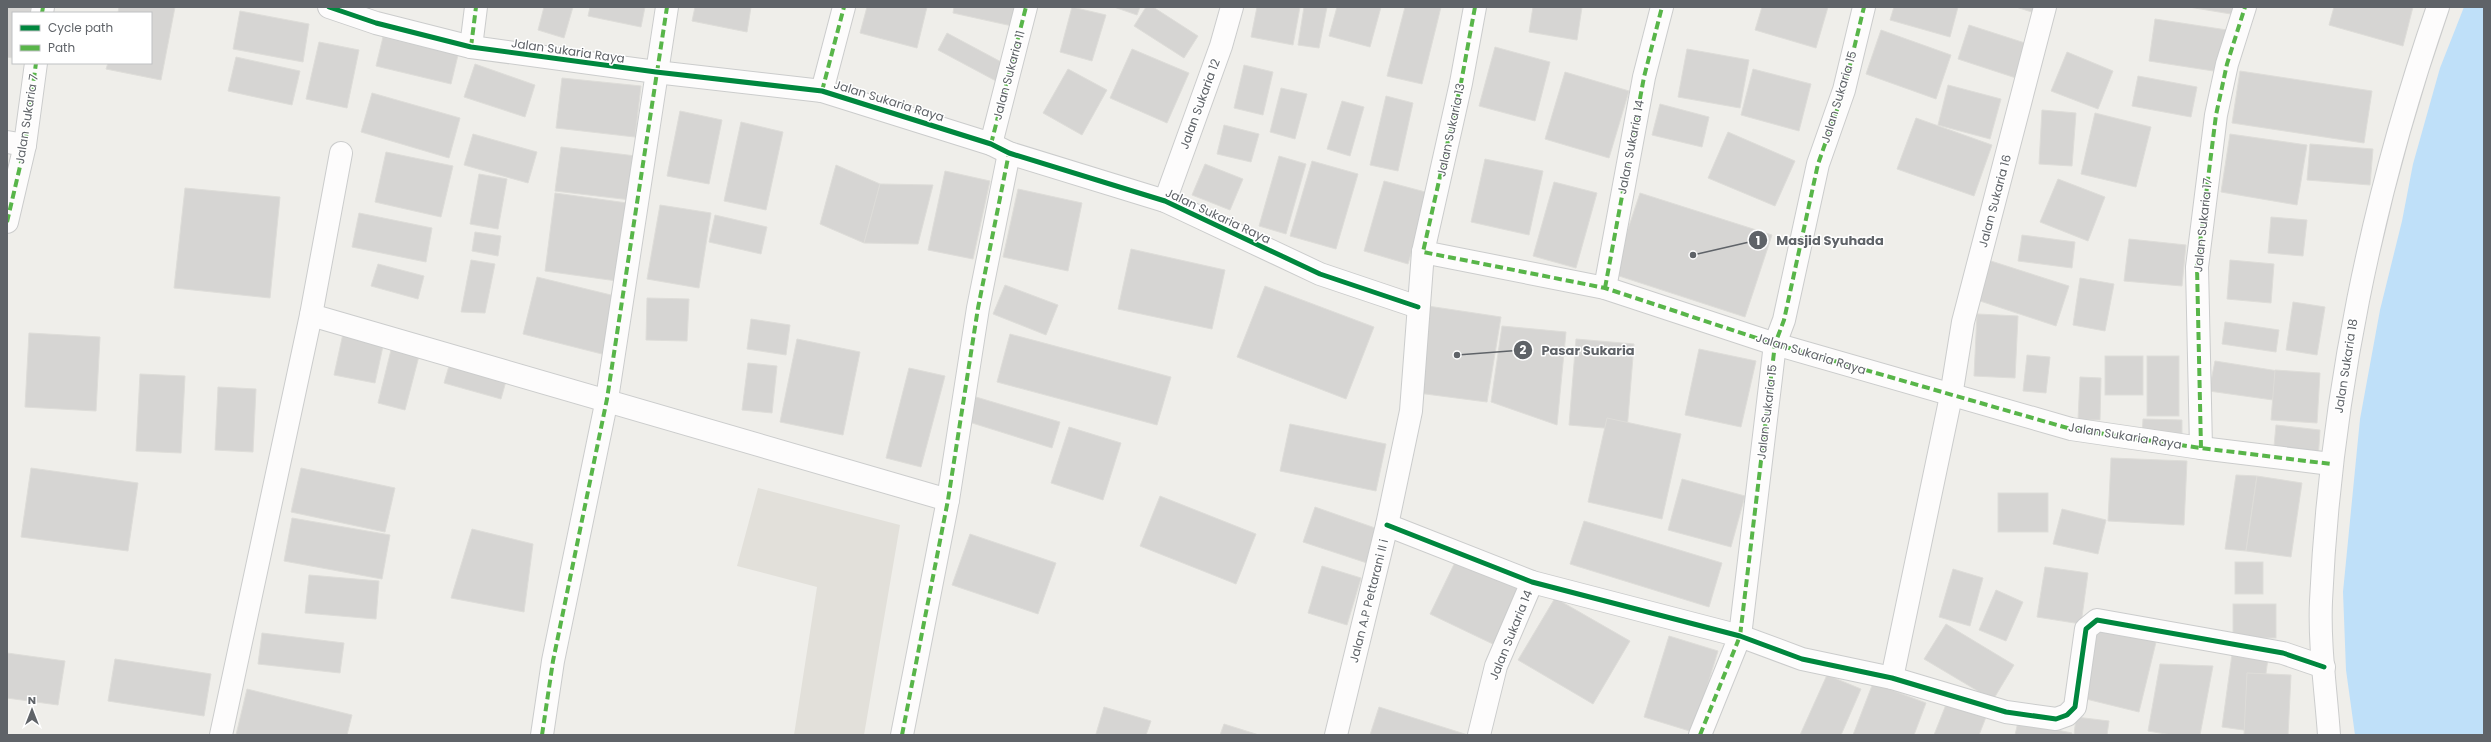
<svg xmlns="http://www.w3.org/2000/svg" width="2491" height="742" font-family="Poppins,sans-serif">
  <rect width="100%" height="100%" fill="#efeeea"/>
  <!-- education -->
  <polygon fill="#e2e0da" points="758,488 900,525 864,735 794,735 817,587 737,566"/>
  <!-- water -->
  <polygon fill="#bfe0f9" points="2464,7 2484,7 2484,735 2355,735 2346,670 2343,592 2360,419 2380,310 2402,221 2413,164 2440,68"/>
  <!-- building -->
  <g fill="#d6d5d3" stroke="#deddd9">
    <polygon points="7,7 31,7 30,13 13,13 13,58 7,57"/>
    <polygon points="119,7 175,7 161,80 106,69 108,63 151,63 151,13 118,13"/>
    <polygon points="544,7 573,7 564,38 538,30"/>
    <polygon points="590,7 645,7 641,27 588,16"/>
    <polygon points="695,7 751,7 747,32 692,21"/>
    <polygon points="867,7 927,7 917,48 860,33"/>
    <polygon points="954,7 1026,7 1021,28 953,13"/>
    <polygon points="1072,7 1106,15 1092,61 1060,52"/>
    <polygon points="1114,7 1140,7 1137,15"/>
    <polygon points="1146,7 1153,7 1198,36 1184,58 1134,26"/>
    <polygon points="1257,7 1300,7 1293,45 1251,37"/>
    <polygon points="1304,7 1327,7 1319,48 1298,45"/>
    <polygon points="1337,7 1381,7 1370,47 1329,36"/>
    <polygon points="1405,7 1441,7 1422,84 1387,76"/>
    <polygon points="1533,7 1582,7 1577,40 1529,32"/>
    <polygon points="1762,7 1828,7 1816,48 1755,30"/>
    <polygon points="1894,7 1958,7 1950,37 1890,20"/>
    <polygon points="2016,7 2040,7 2038,14"/>
    <polygon points="2189,7 2238,7 2237,15"/>
    <polygon points="2334,7 2413,7 2403,46 2329,25"/>
    <polygon points="240,11 309,24 303,62 233,49"/>
    <polygon points="2155,19 2227,30 2220,72 2149,61"/>
    <polygon points="1969,25 2028,44 2016,78 1958,59"/>
    <polygon points="1881,30 1951,55 1936,99 1866,74"/>
    <polygon points="947,33 1005,64 996,81 938,50"/>
    <polygon points="383,37 458,55 451,84 376,66"/>
    <polygon points="319,42 359,50 347,108 306,99"/>
    <polygon points="1495,47 1550,62 1535,121 1479,106"/>
    <polygon points="1132,49 1189,73 1167,123 1110,98"/>
    <polygon points="1687,49 1749,60 1740,108 1678,97"/>
    <polygon points="2067,52 2113,71 2098,109 2051,91"/>
    <polygon points="236,57 300,71 292,105 228,91"/>
    <polygon points="475,64 535,85 525,117 464,97"/>
    <polygon points="1244,65 1273,72 1263,115 1234,108"/>
    <polygon points="1068,69 1107,90 1082,135 1043,113"/>
    <polygon points="1753,69 1811,84 1799,131 1741,115"/>
    <polygon points="2240,71 2372,91 2364,143 2232,123"/>
    <polygon points="1565,72 1629,91 1609,158 1545,139"/>
    <polygon points="2138,76 2197,87 2191,117 2132,106"/>
    <polygon points="562,78 641,86 635,137 556,128"/>
    <polygon points="1948,85 2001,99 1990,139 1938,125"/>
    <polygon points="1281,88 1307,94 1295,139 1270,132"/>
    <polygon points="372,93 460,118 449,158 361,132"/>
    <polygon points="1386,96 1413,103 1398,171 1370,165"/>
    <polygon points="1342,101 1364,107 1350,156 1327,149"/>
    <polygon points="1660,104 1709,117 1702,147 1652,135"/>
    <polygon points="2042,110 2076,113 2072,166 2039,164"/>
    <polygon points="680,111 722,120 709,184 667,176"/>
    <polygon points="2095,113 2151,127 2136,187 2081,174"/>
    <polygon points="1916,118 1992,145 1974,196 1897,169"/>
    <polygon points="741,122 783,132 766,210 724,201"/>
    <polygon points="1224,125 1259,134 1251,162 1217,154"/>
    <polygon points="1728,132 1795,161 1775,206 1708,178"/>
    <polygon points="473,134 537,152 528,183 464,165"/>
    <polygon points="2230,134 2307,145 2297,205 2221,192"/>
    <polygon points="2310,144 2373,149 2370,185 2307,180"/>
    <polygon points="561,147 636,156 631,200 555,191"/>
    <polygon points="386,152 453,166 441,217 375,202"/>
    <polygon points="1279,156 1306,164 1286,234 1259,226"/>
    <polygon points="1485,159 1543,171 1529,235 1471,222"/>
    <polygon points="1312,161 1358,174 1336,249 1290,236"/>
    <polygon points="1205,164 1243,179 1230,210 1192,195"/>
    <polygon points="836,165 880,184 864,243 820,224"/>
    <polygon points="945,171 990,181 973,259 928,250"/>
    <polygon points="479,174 507,179 498,229 470,224"/>
    <polygon points="2058,179 2105,197 2088,241 2040,222"/>
    <polygon points="1384,181 1429,193 1408,264 1364,251"/>
    <polygon points="1554,182 1597,193 1576,268 1533,256"/>
    <polygon points="880,184 933,185 918,244 864,243"/>
    <polygon points="185,188 280,197 270,298 174,288"/>
    <polygon points="1018,189 1082,203 1068,271 1003,257"/>
    <polygon points="555,193 627,203 617,281 545,271"/>
    <polygon points="1640,193 1772,235 1745,317 1613,274"/>
    <polygon points="660,205 711,213 699,288 647,279"/>
    <polygon points="359,213 432,228 426,262 352,247"/>
    <polygon points="715,215 767,227 761,254 709,242"/>
    <polygon points="2271,217 2307,220 2303,256 2268,253"/>
    <polygon points="475,232 501,236 498,256 472,251"/>
    <polygon points="2022,235 2075,242 2072,268 2018,261"/>
    <polygon points="2129,239 2186,245 2182,286 2124,281"/>
    <polygon points="1131,249 1225,270 1212,329 1118,309"/>
    <polygon points="471,260 495,264 485,313 461,312"/>
    <polygon points="2230,260 2274,264 2271,303 2227,299"/>
    <polygon points="1991,261 2069,286 2056,326 1977,300"/>
    <polygon points="378,264 424,276 418,299 371,286"/>
    <polygon points="537,277 615,296 602,354 523,334"/>
    <polygon points="2080,278 2114,284 2105,331 2073,325"/>
    <polygon points="1005,285 1058,305 1046,335 993,314"/>
    <polygon points="1265,286 1374,327 1346,399 1237,357"/>
    <polygon points="647,298 689,299 687,341 646,340"/>
    <polygon points="2293,302 2325,307 2317,355 2286,350"/>
    <polygon points="1421,305 1501,317 1487,402 1418,393"/>
    <polygon points="1977,314 2018,316 2015,378 1974,376"/>
    <polygon points="751,319 790,325 786,355 747,349"/>
    <polygon points="2225,322 2279,330 2276,352 2222,344"/>
    <polygon points="1502,326 1566,332 1557,425 1491,402"/>
    <polygon points="344,329 385,337 375,383 334,375"/>
    <polygon points="29,333 100,337 96,411 25,407"/>
    <polygon points="1010,334 1171,377 1157,425 997,382"/>
    <polygon points="797,339 860,352 843,435 780,422"/>
    <polygon points="1576,339 1634,344 1627,430 1569,425"/>
    <polygon points="1699,349 1756,361 1741,427 1685,415"/>
    <polygon points="391,350 419,356 405,410 378,403"/>
    <polygon points="2027,355 2050,357 2046,393 2023,391"/>
    <rect x="2105" y="356" width="38" height="39"/>
    <rect x="2147" y="356" width="32" height="60"/>
    <polygon points="451,359 508,374 501,399 444,383"/>
    <polygon points="2215,361 2278,371 2273,400 2209,391"/>
    <polygon points="748,363 777,366 772,413 742,410"/>
    <polygon points="909,368 945,376 921,467 886,458"/>
    <polygon points="2275,370 2320,373 2317,423 2271,420"/>
    <polygon points="140,374 185,376 181,453 136,451"/>
    <polygon points="2080,377 2101,378 2100,420 2078,420"/>
    <polygon points="218,387 256,389 253,452 215,450"/>
    <polygon points="976,397 1060,422 1052,448 969,422"/>
    <polygon points="1607,418 1681,434 1662,519 1588,502"/>
    <polygon points="2143,419 2182,420 2182,437 2142,436"/>
    <polygon points="1290,424 1386,444 1376,491 1280,471"/>
    <polygon points="2276,425 2320,430 2318,461 2273,457"/>
    <polygon points="1069,427 1121,443 1103,500 1051,483"/>
    <polygon points="2111,458 2187,461 2184,525 2108,521"/>
    <polygon points="31,468 138,483 128,551 21,537"/>
    <polygon points="301,468 395,488 385,532 291,512"/>
    <polygon points="2236,475 2257,476 2246,551 2225,549"/>
    <polygon points="2257,476 2302,483 2291,557 2246,551"/>
    <polygon points="1682,479 1745,496 1731,547 1668,530"/>
    <rect x="1998" y="493" width="50" height="39"/>
    <polygon points="1160,496 1256,534 1236,584 1140,546"/>
    <polygon points="1315,507 1378,529 1367,563 1303,542"/>
    <polygon points="2062,509 2106,520 2098,554 2053,544"/>
    <polygon points="292,518 390,535 382,579 284,561"/>
    <polygon points="1584,521 1722,563 1709,607 1570,564"/>
    <polygon points="472,529 533,544 524,612 451,598"/>
    <polygon points="970,534 1056,563 1038,614 952,585"/>
    <polygon points="1459,554 1526,587 1497,646 1430,614"/>
    <rect x="2235" y="562" width="28" height="32"/>
    <polygon points="1322,566 1361,578 1347,625 1308,613"/>
    <polygon points="2045,567 2088,573 2081,624 2037,617"/>
    <polygon points="1953,569 1983,578 1970,626 1939,617"/>
    <polygon points="309,575 379,581 376,619 305,613"/>
    <polygon points="1996,590 2023,602 2006,641 1979,630"/>
    <polygon points="1555,598 1630,641 1593,704 1518,660"/>
    <rect x="2233" y="604" width="43" height="34"/>
    <polygon points="1946,624 2014,665 1993,700 1924,659"/>
    <polygon points="2099,625 2157,638 2139,712 2082,698"/>
    <polygon points="262,633 344,643 340,673 258,664"/>
    <polygon points="1669,636 1718,651 1693,732 1644,717"/>
    <polygon points="2233,647 2269,651 2258,732 2222,727"/>
    <polygon points="7,653 65,661 58,705 7,698"/>
    <polygon points="115,659 211,674 204,716 108,701"/>
    <polygon points="2160,664 2213,666 2200,735 2172,735 2148,731"/>
    <polygon points="2247,673 2291,675 2288,735 2244,735"/>
    <polygon points="1827,675 1861,689 1841,735 1800,735"/>
    <polygon points="1873,683 1926,703 1914,735 1853,735"/>
    <polygon points="247,689 352,715 347,735 236,735"/>
    <polygon points="1949,697 1988,712 1979,735 1934,735"/>
    <polygon points="1104,707 1151,721 1146,735 1096,734"/>
    <polygon points="1379,707 1468,735 1370,735"/>
    <polygon points="2076,717 2109,721 2107,735 2074,735"/>
    <polygon points="2018,722 2072,733 2072,735 2015,735"/>
    <polygon points="1224,724 1259,735 1220,735"/>
  </g>
  <g fill="none" stroke-linecap="round" stroke-linejoin="round">
    <defs>
      <g id="minor">
        <polyline points="329,7 376,23 471,47 656,72 822,91 991,144 1009,153 1165,201 1320,274 1418,307"/>
        <polyline points="42,13 43,7"/>
        <polyline points="471,47 476,7"/>
        <polyline points="822,91 844,7"/>
        <polyline points="7,142 25,145"/>
        <polyline points="991,144 1026,7"/>
        <polyline points="1165,201 1221,46 1232,7"/>
        <polyline points="7,222 25,145 36,63"/>
        <polyline points="1423,252 1605,288 1775,344 2071,429 2201,448 2331,464"/>
        <polyline points="1605,288 1644,77 1662,7"/>
        <polyline points="311,315 948,500"/>
        <polyline points="2201,448 2197,267 2216,115 2227,64 2245,7"/>
        <polyline points="1387,525 1532,582 1740,636 1802,659 1892,678 2006,712 2056,719 2067,715 2075,707 2086,629 2097,620 2283,653 2324,667"/>
        <polyline points="1892,678 1951,396 1963,322 2045,7"/>
        <polyline points="221,735 311,315 341,153"/>
        <polyline points="542,735 553,661 607,399 667,7"/>
        <polyline points="902,735 948,500 978,308 1009,153"/>
        <polyline points="1336,735 1387,525 1411,411 1423,252 1461,83 1475,7"/>
        <polyline points="1479,735 1496,666 1532,582"/>
        <polyline points="1700,735 1740,636 1775,344 1784,320 1818,164 1844,90 1864,7"/>
        <path d="M2329,735C2326,691 2319,645 2321,601C2330,400 2372,197 2438,7"/>
      </g>
    </defs>
    <!-- minor casing -->
    <use href="#minor" stroke="#cbcccc" stroke-width="24"/>
    <!-- minor -->
    <use href="#minor" stroke="#fdfcfc" stroke-width="22"/>
    <!-- quiet -->
    <g stroke="#58b549" stroke-width="4" stroke-dasharray="8 4" stroke-linecap="butt">
      <polyline points="1475,7 1461,83 1423,252 1605,288 1775,344 2071,429 2201,448 2331,464"/>
      <polyline points="42,13 43,7"/>
      <polyline points="471,47 476,7"/>
      <polyline points="822,91 844,7"/>
      <polyline points="991,144 1026,7"/>
      <polyline points="7,222 25,145 36,63"/>
      <polyline points="1605,288 1644,77 1662,7"/>
      <polyline points="2201,448 2197,267 2216,115 2227,64 2245,7"/>
      <polyline points="542,735 553,661 607,399 667,7"/>
      <polyline points="902,735 948,500 978,308 1009,153"/>
      <polyline points="1700,735 1740,636 1775,344 1784,320 1818,164 1844,90 1864,7"/>
    </g>
    <defs>
      <g id="cycleway">
        <polyline points="329,7 376,23 471,47 656,72 822,91 991,144 1009,153 1165,201 1320,274 1418,307"/>
        <polyline points="1387,525 1532,582 1740,636 1802,659 1892,678 2006,712 2056,719 2067,715 2075,707 2086,629 2097,620 2283,653 2324,667"/>
      </g>
    </defs>
    <!-- cycleway casing -->
    <use href="#cycleway" stroke="#fff" stroke-width="8"/>
    <!-- cycleway -->
    <use href="#cycleway" stroke="#00873e" stroke-width="5"/>
  </g>
  <g text-anchor="middle" stroke-width="3" stroke-linejoin="round" paint-order="stroke">
    <!-- street labels -->
    <g font-size="12" fill="#5f6368" stroke="#fff">
      <text transform="translate(568 51) rotate(8)" y="4">Jalan Sukaria Raya</text>
      <text transform="translate(1009 75) rotate(-75)" y="4">Jalan Sukaria 11</text>
      <text transform="translate(1839 97) rotate(-73)" y="4">Jalan Sukaria 15</text>
      <text transform="translate(889 101) rotate(17)" y="4">Jalan Sukaria Raya</text>
      <text transform="translate(1200 104) rotate(-70)" y="4">Jalan Sukaria 12</text>
      <text transform="translate(27 119) rotate(-81)" y="4">Jalan Sukaria 7</text>
      <text transform="translate(1451 130) rotate(-78)" y="4">Jalan Sukaria 13</text>
      <text transform="translate(1631 147) rotate(-79)" y="4">Jalan Sukaria 14</text>
      <text transform="translate(1995 201) rotate(-75)" y="4">Jalan Sukaria 16</text>
      <text transform="translate(1218 216) rotate(25)" y="4">Jalan Sukaria Raya</text>
      <text transform="translate(2203 225) rotate(-84)" y="4">Jalan Sukaria 17</text>
      <text transform="translate(1811 354) rotate(17)" y="4">Jalan Sukaria Raya</text>
      <text transform="translate(2346 366) rotate(-81)" y="4">Jalan Sukaria 18</text>
      <text transform="translate(1767 412) rotate(-83)" y="4">Jalan Sukaria 15</text>
      <text transform="translate(2125 436) rotate(9)" y="4">Jalan Sukaria Raya</text>
      <text transform="translate(1369 601) rotate(-76)" y="4">Jalan A.P Pettarani II i</text>
      <text transform="translate(1511 635) rotate(-68)" y="4">Jalan Sukaria 14</text>
    </g>
  </g>
  <!-- callouts -->
  <path fill="none" stroke="#5f6368" stroke-width="1.5" d="M1693 255L1758 240M1457 355L1523 350"/>
  <g fill="#5f6368" stroke="#fff" stroke-width="1.5">
    <circle cx="1693" cy="255" r="4"/>
    <circle cx="1457" cy="355" r="4"/>
    <circle cx="1758" cy="240" r="10"/>
    <circle cx="1523" cy="350" r="10"/>
  </g>
  <g font-size="12" text-anchor="middle" font-weight="bold" fill="#fff">
    <text x="1758" y="245">1</text>
    <text x="1523" y="354">2</text>
  </g>
  <g font-size="13" text-anchor="middle" font-weight="bold" fill="#5f6368" stroke="#fff" stroke-width="3" stroke-linejoin="round" paint-order="stroke">
    <text x="1830" y="245">Masjid Syuhada</text>
    <text x="1588" y="355">Pasar Sukaria</text>
  </g>
  <!-- border -->
  <rect width="2491" height="742" fill="none" stroke="#5f6368" stroke-width="16"/>
  <!-- legend -->
  <rect x="12" y="12" width="140" height="52" fill="#ffffff" stroke="#bfc1c3"/>
  <rect x="20" y="25" width="20" height="6" fill="#00873e" stroke="#bfc1c3"/>
  <text x="48" y="32" font-size="12" fill="#5f6368">Cycle path</text>
  <rect x="20" y="45" width="20" height="6" fill="#58b549" stroke="#bfc1c3"/>
  <text x="48" y="52" font-size="12" fill="#5f6368">Path</text>
  <!-- north arrow -->
  <g transform="translate(32 710)" stroke="#ffffff" stroke-width="3" paint-order="stroke">
  <path d="M0-3L7 15L0 10L-7 15Z" fill="#5f6368"/>
  <text y="-6" font-size="11" font-weight="bold" text-anchor="middle" fill="#5f6368">N</text>
  </g>
</svg>
